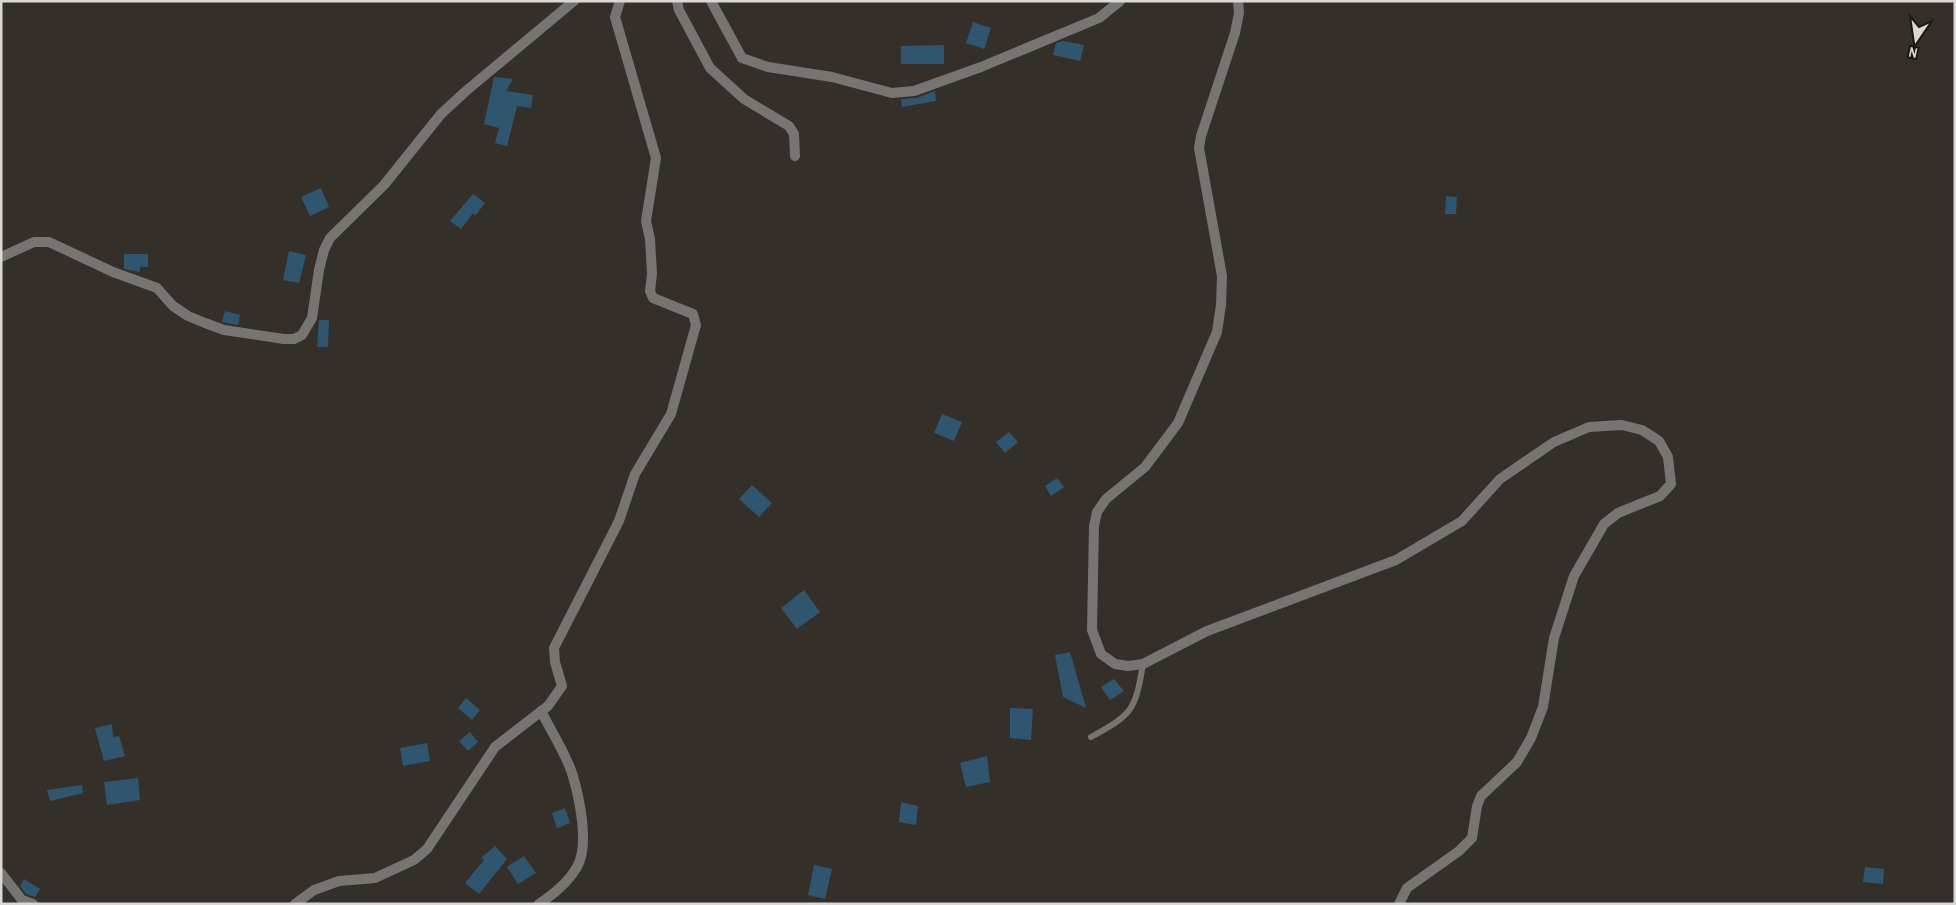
<svg xmlns="http://www.w3.org/2000/svg" width="1956" height="905" font-family="'Archivo Narrow',sans-serif">
  <rect width="100%" height="100%" fill="#352f2a"/>
  <!-- building -->
  <g fill="#2f566e">
    <polygon points="973,22 991,28 984,49 966,43"/>
    <polygon points="1063,41 1084,45 1080,61 1053,55 1056,43"/>
    <polygon points="944,45 944,64 901,64 901,46"/>
    <polygon points="494,77 513,79 506,91 533,95 531,108 517,106 507,146 495,143 499,128 484,124"/>
    <polygon points="935,91 936,101 902,107 901,99 916,98"/>
    <polygon points="321,188 329,207 310,216 301,197"/>
    <polygon points="473,194 485,203 475,216 473,213 461,229 450,221"/>
    <polygon points="1446,196 1457,197 1456,214 1445,214"/>
    <polygon points="289,251 306,255 299,283 283,280"/>
    <polygon points="124,254 148,254 148,267 140,267 140,272 124,269"/>
    <polygon points="225,311 240,315 238,325 222,322"/>
    <polygon points="319,320 329,320 328,347 317,347"/>
    <polygon points="942,414 962,422 954,441 934,433"/>
    <polygon points="1009,432 1018,442 1005,453 996,442"/>
    <polygon points="1057,478 1064,487 1051,496 1045,486"/>
    <polygon points="752,485 772,503 759,517 739,499"/>
    <polygon points="804,590 820,612 797,629 781,608"/>
    <polygon points="1070,652 1086,708 1063,697 1055,655"/>
    <polygon points="1114,679 1124,691 1110,700 1101,687"/>
    <polygon points="466,698 480,710 472,720 458,708"/>
    <polygon points="1010,708 1033,709 1031,740 1010,738"/>
    <polygon points="112,724 113,737 119,736 125,756 104,761 95,728"/>
    <polygon points="470,732 478,742 468,751 459,741"/>
    <polygon points="427,743 430,761 403,766 400,748"/>
    <polygon points="987,756 990,782 966,787 960,763"/>
    <polygon points="138,778 140,800 107,805 104,782"/>
    <polygon points="82,785 83,793 50,801 47,790"/>
    <polygon points="901,802 918,806 916,825 899,822"/>
    <polygon points="565,808 570,823 557,828 552,813"/>
    <polygon points="495,846 507,859 479,894 465,883 484,860 481,858"/>
    <polygon points="524,856 536,873 518,884 507,867"/>
    <polygon points="814,865 832,869 825,899 808,895"/>
    <polygon points="1865,867 1884,869 1883,884 1863,882"/>
    <polygon points="24,879 40,889 35,897 26,894 20,886"/>
  </g>
  <g fill="none" stroke-linecap="round" stroke-linejoin="round">
    <!-- service -->
    <path stroke="#777471" stroke-width="6" d="M1091,737C1132,714 1135,712 1143,664"/>
    <!-- minor -->
    <g stroke="#777471" stroke-width="10">
      <polyline points="677,1 679,10 710,68 744,99 789,126 794,134 795,156"/>
      <polyline points="711,1 742,58 768,67 832,77 892,93 914,91 981,67 1099,18 1120,1"/>
      <polyline points="1238,1 1239,13 1235,33 1201,136 1199,148 1222,276 1221,305 1217,332 1178,423 1145,467 1106,499 1097,512 1094,526 1092,630 1101,654 1115,664 1128,666 1143,664 1207,631 1396,560 1462,521 1500,479 1554,442 1589,427 1622,425 1642,430 1659,441 1668,457 1671,484 1660,496 1618,513 1604,524 1574,576 1554,638 1543,707 1531,738 1517,762 1481,796 1477,806 1472,838 1459,851 1407,888 1399,904"/>
      <polyline points="1,257 34,242 49,242 113,272 157,288 173,306 188,316 205,323 224,330 284,339 294,339 302,335 312,318 319,270 324,250 330,238 384,185 441,114 466,91 574,1"/>
      <polyline points="1,873 22,900 33,904"/>
      <polyline points="295,904 314,890 339,881 375,878 414,860 427,849 495,747 548,706 562,686 555,662 554,648 619,521 635,474 671,414 696,325 693,314 653,298 650,291 652,274 650,239 646,221 656,158 615,17 620,1"/>
      <path d="M539,904C554,894 568,883 577,867C590,845 579,796 572,773C565,752 551,731 541,711"/>
    </g>
  </g>
  <!-- border -->
  <rect width="1956" height="905" fill="none" stroke="#dbd7d4" stroke-width="5"/>
  <!-- north arrow -->
  <g transform="translate(1916 40) rotate(193)" stroke="#1a1815" stroke-width="4" paint-order="stroke">
  <path d="M0-4L9 19L0 12L-9 19Z" fill="#dbd7d4"/>
  <text y="-8" font-size="14" font-weight="bold" text-anchor="middle" fill="#dbd7d4">N</text>
  </g>
</svg>
